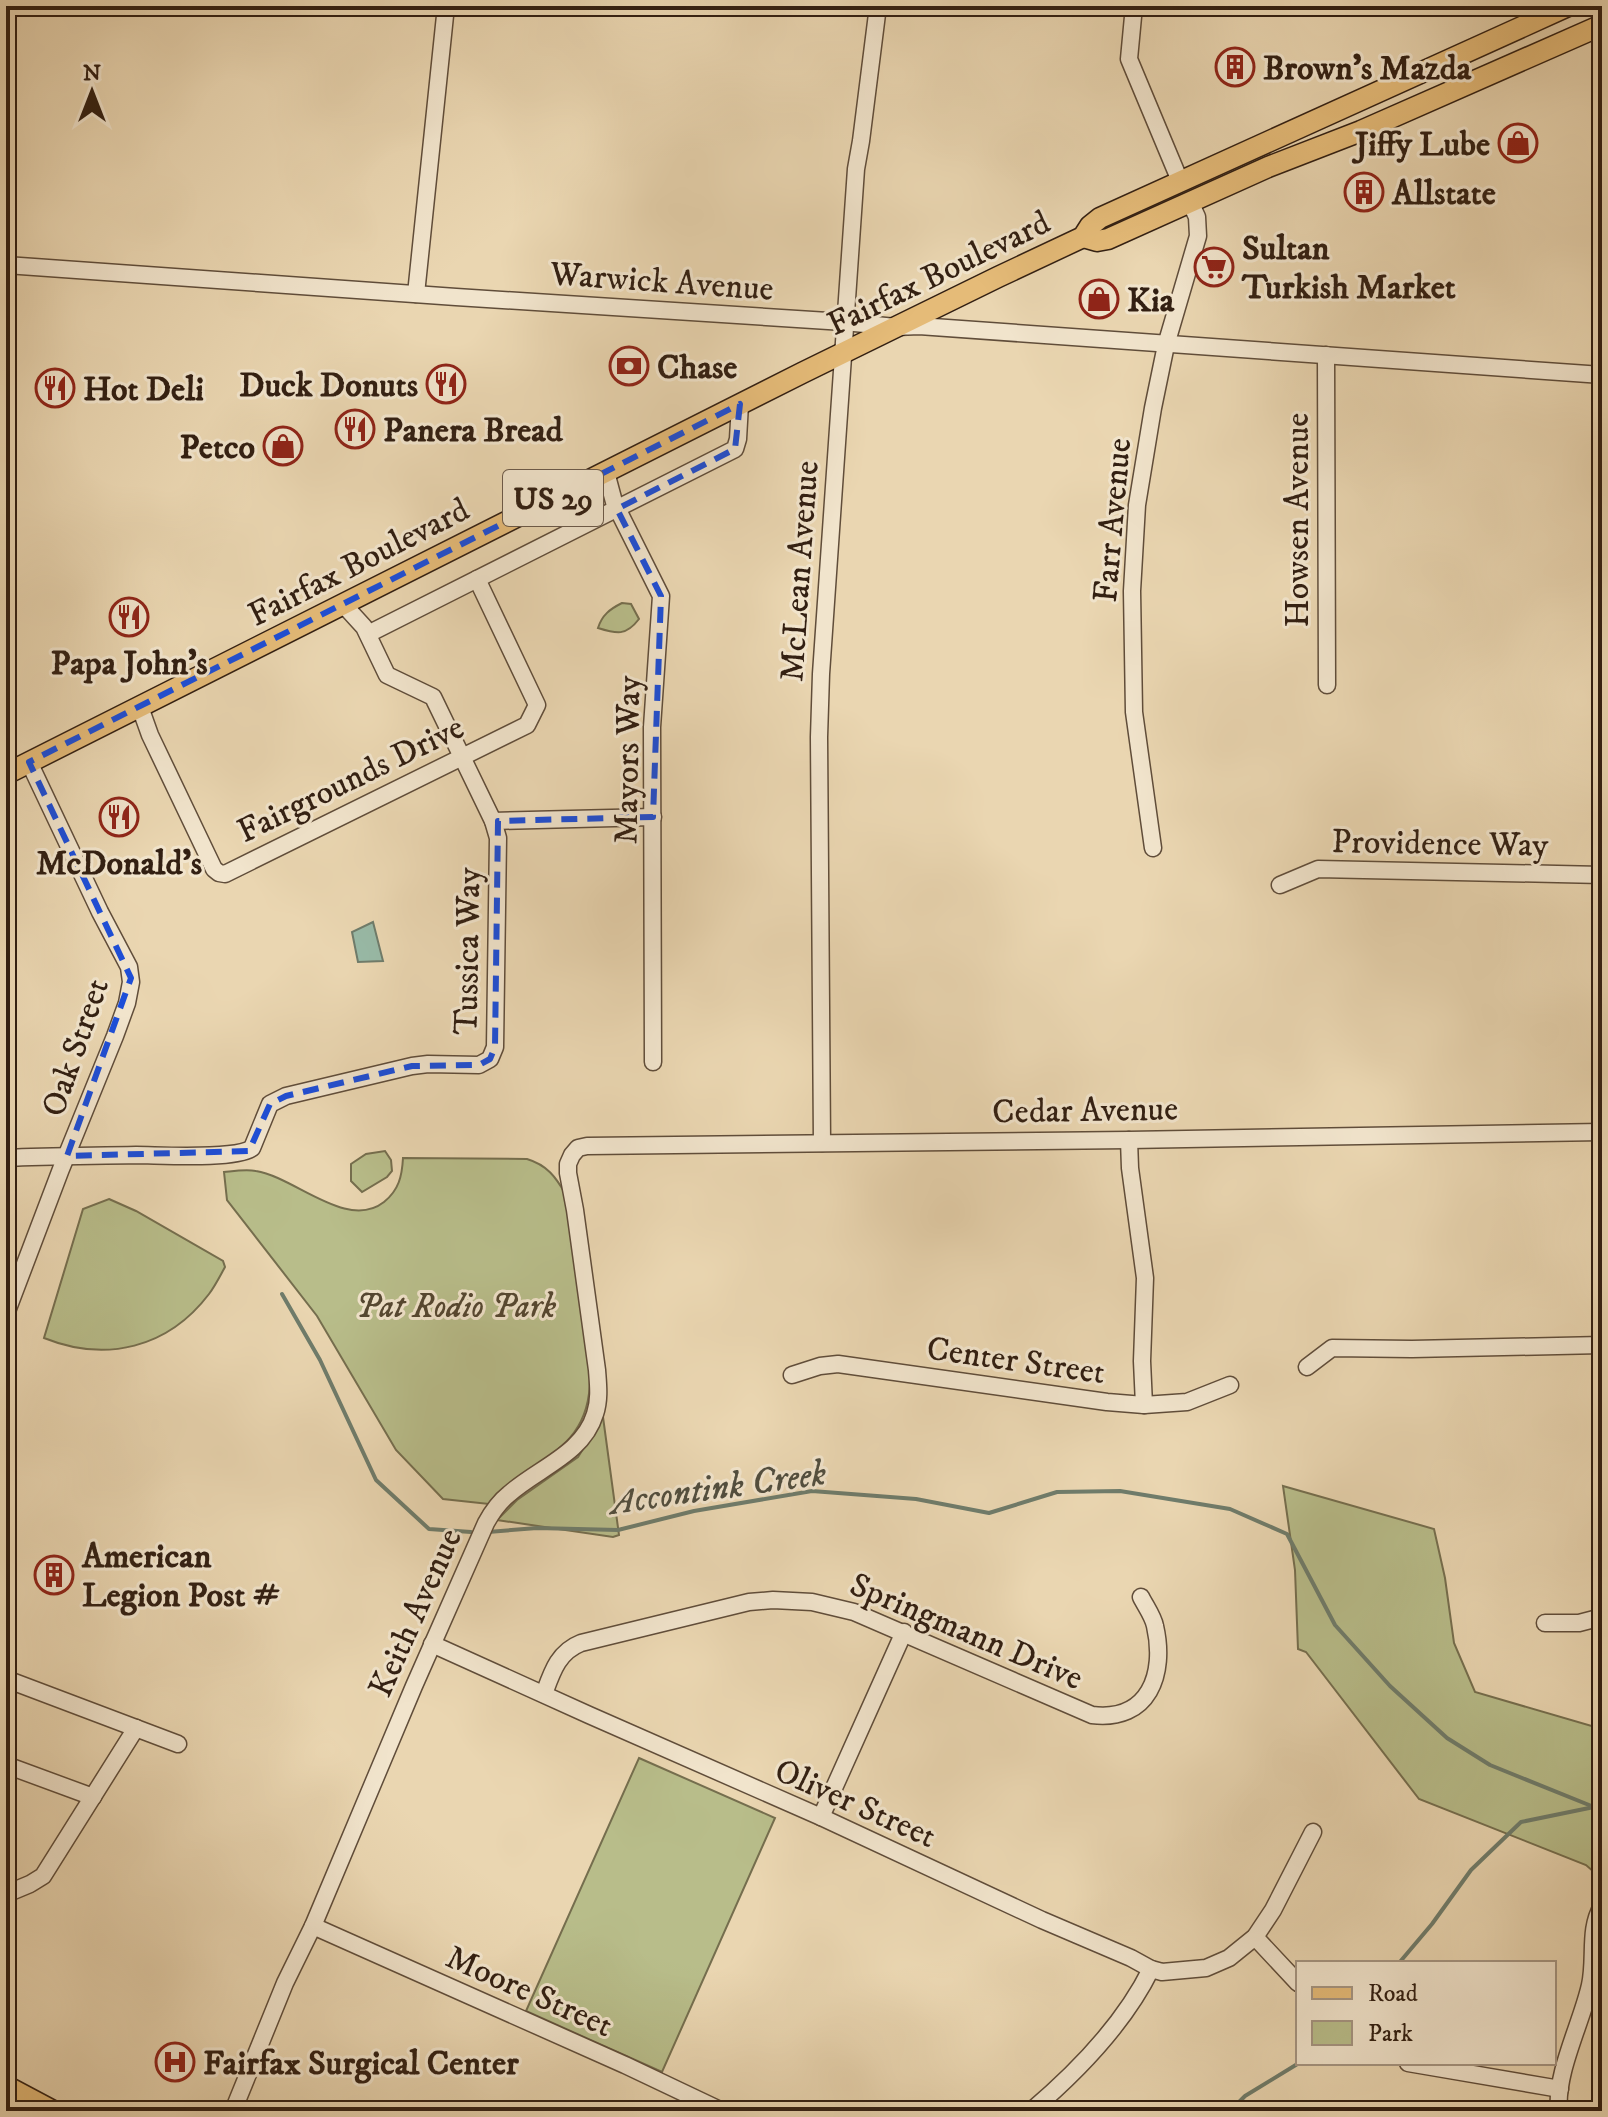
<svg xmlns="http://www.w3.org/2000/svg" width="1608" height="2117" font-family="'IM FELL DW Pica',serif">
  <rect width="100%" height="100%" fill="#ead6b1"/>
  <filter id="stains"><feTurbulence type="fractalNoise" baseFrequency=".0025" numOctaves="4"/><feColorMatrix values="0 0 0 0 .2 0 0 0 0 .09 0 0 0 0 .02 0 0 0 .5 -.17"/></filter>
  <radialGradient id="worn" r=".72"><stop offset=".6" stop-color="#630" stop-opacity="0"/><stop offset="1" stop-color="#630" stop-opacity=".3"/></radialGradient>
  <!-- green -->
  <g fill="#b8bd8a" stroke="#756e4e" stroke-width="2">
    <path d="M622,603L631,604L639,619C626,636 617,634 598,628C602,615 610,609 622,603Z"/>
    <polygon points="385,1151 391,1160 392,1171 387,1177 362,1192 351,1181 351,1164 366,1154"/>
    <path d="M403,1158L527,1159C547,1165 556,1177 566,1195L590,1374C592,1454 532,1455 489,1504L443,1499L396,1450L317,1316L227,1200L224,1172C234,1171 246,1169 256,1171C295,1177 347,1231 384,1202C399,1190 402,1176 403,1158Z"/>
    <path d="M109,1199L136,1211L223,1261L225,1267C220,1276 215,1286 209,1294C168,1348 106,1363 44,1338L83,1209Z"/>
    <polygon points="603,1417 619,1535 613,1537 497,1520 517,1500 578,1457"/>
    <polygon points="1283,1486 1434,1529 1445,1578 1454,1643 1475,1692 1602,1729 1602,1879 1586,1865 1419,1799 1306,1652 1298,1649 1295,1570"/>
    <polygon points="639,1758 775,1818 662,2072 526,2011"/>
  </g>
  <!-- water -->
  <polygon fill="#98baa7" stroke="#6f7c6b" stroke-width="2" points="373,922 383,961 358,962 352,932"/>
  <g fill="none" stroke-linecap="round" stroke-linejoin="round">
    <!-- stream -->
    <g stroke="#6f7c6b" stroke-width="4">
      <polyline points="282,1294 320,1360 376,1480 429,1529 471,1532"/>
      <polyline points="488,1532 537,1528 618,1530 694,1511 812,1491 916,1499 989,1513 1057,1492 1120,1491 1230,1509 1287,1534 1335,1625 1390,1686 1447,1738 1490,1765 1594,1807"/>
      <polyline points="1399,1963 1432,1924 1471,1870 1521,1822 1594,1807 1602,1807"/>
      <polyline points="1230,2111 1245,2096 1299,2063"/>
    </g>
    <defs>
      <g id="minor">
        <polyline points="1134,6 1129,59 1180,181"/>
        <path d="M6,265L456,297L844,322L896,327L919,326C1147,344 1375,357 1602,375"/>
        <polyline points="416,294 446,6"/>
        <polyline points="1326,355 1327,685"/>
        <polyline points="606,472 614,502 661,596 652,727 653,1062"/>
        <polyline points="368,634 735,449 738,439 740,404"/>
        <polyline points="140,707 150,735 214,869 219,873 225,874 527,725 537,705 477,579"/>
        <polyline points="493,821 653,817"/>
        <polyline points="1153,848 1134,712 1132,591 1137,505 1153,408 1166,345 1198,236 1197,217 1190,202"/>
        <polyline points="1280,885 1318,869 1602,875"/>
        <polyline points="1129,1140 1130,1168 1145,1278 1142,1361 1144,1405"/>
        <polyline points="822,1143 819,737 821,674 856,169 861,141 878,6"/>
        <path d="M6,1158C49,1156 93,1156 136,1155C160,1155 235,1160 252,1148L270,1104L286,1096L412,1066L428,1064L479,1065L490,1059L495,1047L498,838L493,821L433,697L387,675L364,627L343,604"/>
        <polyline points="6,1314 61,1169 115,1036 127,1003 131,982 129,967 100,912 29,762"/>
        <polyline points="1307,1367 1332,1348 1412,1349 1602,1345"/>
        <polyline points="792,1375 820,1366 838,1364 1107,1402 1144,1405 1187,1402 1230,1385"/>
        <polyline points="1545,1623 1579,1623 1602,1617"/>
        <polyline points="432,1644 589,1715 821,1817 1042,1920 1131,1958 1151,1969 1162,1972 1206,1968 1229,1958 1255,1937 1273,1910 1313,1832"/>
        <polyline points="6,1679 178,1744"/>
        <path d="M544,1694C552,1672 558,1652 581,1643L749,1602L773,1600L812,1602L854,1612L1092,1715C1149,1722 1166,1674 1155,1626C1153,1616 1146,1607 1141,1597"/>
        <polyline points="6,1765 93,1797"/>
        <polyline points="821,1817 904,1632"/>
        <polyline points="6,1894 30,1884 43,1876 136,1728"/>
        <polyline points="313,1926 625,2065 722,2111"/>
        <polyline points="1255,1937 1298,1983"/>
        <polyline points="1408,2063 1560,2089"/>
        <path d="M233,2111L285,1983L313,1926L414,1686L486,1523C492,1512 499,1502 509,1494C538,1468 583,1454 595,1414C600,1399 598,1384 597,1370L575,1210L568,1173V1164L572,1155L578,1148L587,1146L1129,1140L1602,1132"/>
        <path d="M1031,2111C1077,2072 1124,2024 1151,1969"/>
        <path d="M1559,2111C1555,2073 1582,2022 1590,1985C1596,1958 1588,1930 1602,1906"/>
      </g>
      <g id="major">
        <polyline points="1083,237 1097,241 1108,239 1268,167 1361,131 1602,25"/>
        <polyline points="6,774 802,373 998,277 1083,237 1090,226 1100,218 1568,6"/>
        <polyline points="6,2086 53,2111"/>
      </g>
    </defs>
    <!-- minor casing -->
    <use href="#minor" stroke="#604d3a" stroke-width="19"/>
    <!-- major casing -->
    <use href="#major" stroke="#321f12" stroke-width="23"/>
    <!-- minor -->
    <use href="#minor" stroke="#f1e4cc" stroke-width="16"/>
    <!-- major -->
    <use href="#major" stroke="#e5bb78" stroke-width="20"/>
  </g>
  <!-- marked area -->
  <path fill="none" stroke="#1d4ed8" stroke-width="6" stroke-dasharray="16 10" stroke-linejoin="round" d="M740,404L735,449L617,509L661,596L653,817L498,821L495,1047L490,1059L479,1065L412,1066L286,1096L270,1104L249,1151L67,1156L131,978L29,762Z"/>
  <!-- icons -->
  <defs>
    <symbol id="building-ring" viewBox="-11 -11 22 22"><circle r="9.5" fill="#f1e4cc" stroke="#8f2418" stroke-width="1.5"/><path d="M-4-6H4V6H1V3H-1V6H-4ZM-2.5-4.3h1.7v1.8h-1.7ZM.8-4.3h1.7v1.8H.8ZM-2.5-1h1.7V.8h-1.7ZM.8-1h1.7V.8H.8Z" fill="#8f2418"/></symbol>
    <symbol id="shop-ring" viewBox="-11 -11 22 22"><circle r="9.5" fill="#f1e4cc" stroke="#8f2418" stroke-width="1.5"/><path d="M-5-2.5h2.3a2.7 3.5 0 0 1 5.4 0H5L5.5 6h-11ZM-1.5-2.5h3a1.5 2.3 0 0 0-3 0Z" fill="#8f2418"/></symbol>
    <symbol id="supermarket-ring" viewBox="-11 -11 22 22"><circle r="9.5" fill="#f1e4cc" stroke="#8f2418" stroke-width="1.5"/><path d="M-6-5.5h2.5l.6 2H6L4.5 2H-2.5L-4.4-4H-6ZM-1.5 3.2a1.3 1.3 0 1 0 .1 0ZM3 3.2a1.3 1.3 0 1 0 .1 0Z" fill="#8f2418"/></symbol>
    <symbol id="bank-ring" viewBox="-11 -11 22 22"><circle r="9.5" fill="#f1e4cc" stroke="#8f2418" stroke-width="1.5"/><path d="M-6-4H6V4H-6ZM0-2.3a2.3 2.3 0 1 0 0 4.6a2.3 2.3 0 1 0 0-4.6Z" fill="#8f2418"/></symbol>
    <symbol id="restaurant-ring" viewBox="-11 -11 22 22"><circle r="9.5" fill="#f1e4cc" stroke="#8f2418" stroke-width="1.5"/><path d="M-5-6h1v4h1v-4h1v4h1v-4h1v5L-1.5 .5V6h-2V.5L-5-1ZM5-6V6H3V1.5H1.5Q1.5-4 5-6Z" fill="#8f2418"/></symbol>
    <symbol id="hospital-ring" viewBox="-11 -11 22 22"><circle r="9.5" fill="#f1e4cc" stroke="#8f2418" stroke-width="1.5"/><path d="M-5-5h3v3.5h4V-5h3V5h-3V1.5h-4V5h-3Z" fill="#8f2418"/></symbol>
  </defs>
  <g fill-rule="evenodd">
    <use href="#building-ring" x="1213" y="45" width="44" height="44"/>
    <use href="#shop-ring" x="1496" y="121" width="44" height="44"/>
    <use href="#building-ring" x="1342" y="170" width="44" height="44"/>
    <use href="#supermarket-ring" x="1192" y="245" width="44" height="44"/>
    <use href="#shop-ring" x="1077" y="277" width="44" height="44"/>
    <use href="#bank-ring" x="607" y="344" width="44" height="44"/>
    <use href="#restaurant-ring" x="424" y="362" width="44" height="44"/>
    <use href="#restaurant-ring" x="33" y="366" width="44" height="44"/>
    <use href="#restaurant-ring" x="333" y="407" width="44" height="44"/>
    <use href="#shop-ring" x="261" y="424" width="44" height="44"/>
    <use href="#restaurant-ring" x="107" y="595" width="44" height="44"/>
    <use href="#restaurant-ring" x="97" y="795" width="44" height="44"/>
    <use href="#building-ring" x="32" y="1553" width="44" height="44"/>
    <use href="#hospital-ring" x="153" y="2040" width="44" height="44"/>
  </g>
  <g text-anchor="middle" stroke-width="6" stroke-linejoin="round" paint-order="stroke">
    <!-- shield labels -->
    <rect fill="#f1e4cc" stroke="#6b5a4a" stroke-width="2" x="503" y="470" width="100" height="56" rx="6"/>
    <g font-size="32" font-weight="bold" fill="#321f12">
      <text x="553" y="509">US 29</text>
    </g>
    <!-- poi labels -->
    <g font-size="34" font-weight="bold" fill="#321f12" stroke="#f1e4cc" text-anchor="start">
      <text x="1263" y="79">Brown's Mazda</text>
      <text x="1490" y="155" text-anchor="end">Jiffy Lube</text>
      <text x="1392" y="204">Allstate</text>
      <text x="1242" y="259">Sultan<tspan x="1242" dy="39">Turkish Market</tspan></text>
      <text x="1127" y="311">Kia</text>
      <text x="657" y="378">Chase</text>
      <text x="418" y="396" text-anchor="end">Duck Donuts</text>
      <text x="83" y="400">Hot Deli</text>
      <text x="383" y="441">Panera Bread</text>
      <text x="255" y="458" text-anchor="end">Petco</text>
      <text x="129" y="674" text-anchor="middle">Papa John's</text>
      <text x="119" y="874" text-anchor="middle">McDonald's</text>
      <text x="82" y="1567">American<tspan x="82" dy="39">Legion Post #</tspan></text>
      <text x="203" y="2074">Fairfax Surgical Center</text>
    </g>
    <!-- street labels -->
    <g font-size="34" fill="#321f12" stroke="#f1e4cc">
      <text transform="translate(938 272) rotate(-26)" y="12">Fairfax Boulevard</text>
      <text transform="translate(662 280) rotate(4)" y="12">Warwick Avenue</text>
      <text transform="translate(1111 520) rotate(-85)" y="12">Farr Avenue</text>
      <text transform="translate(1296 520) rotate(-90)" y="12">Howsen Avenue</text>
      <text transform="translate(358 561) rotate(-27)" y="12">Fairfax Boulevard</text>
      <text transform="translate(798 571) rotate(-86)" y="12">McLean Avenue</text>
      <text transform="translate(626 760) rotate(-89)" y="12">Mayors Way</text>
      <text transform="translate(350 778) rotate(-26)" y="12">Fairgrounds Drive</text>
      <text transform="translate(1440 842) rotate(1)" y="12">Providence Way</text>
      <text transform="translate(466 951) rotate(-89)" y="12">Tussica Way</text>
      <text transform="translate(74 1047) rotate(-71)" y="12">Oak Street</text>
      <text transform="translate(1085 1109) rotate(-1)" y="12">Cedar Avenue</text>
      <text transform="translate(1016 1359) rotate(8)" y="12">Center Street</text>
      <text transform="translate(414 1612) rotate(-66)" y="12">Keith Avenue</text>
      <text transform="translate(967 1630) rotate(23)" y="12">Springmann Drive</text>
      <text transform="translate(856 1802) rotate(24)" y="12">Oliver Street</text>
      <text transform="translate(530 1990) rotate(24)" y="12">Moore Street</text>
    </g>
    <!-- park labels -->
    <g font-size="34" font-style="italic" fill="#544630" stroke="#f1e4cc">
      <text x="456" y="1317">Pat Rodio Park</text>
    </g>
    <!-- water labels -->
    <g font-size="36" font-style="italic" fill="#514e3f" stroke="#f1e4cc">
      <text transform="translate(718 1486) rotate(-8)" y="13">Accontink Creek</text>
    </g>
  </g>
  <!-- margin -->
  <rect width="1608" height="2117" fill="none" stroke="#ead6b1" stroke-width="32"/>
  <rect x="8" y="8" width="1592" height="2101" fill="none" stroke="#321f12" stroke-width="4"/>
  <rect x="16" y="16" width="1576" height="2085" fill="none" stroke="#321f12" stroke-width="2"/>
  <!-- legend -->
  <rect x="1296" y="1961" width="260" height="104" fill="#f1e4cc" stroke="#a59582" stroke-width="2"/>
  <rect x="1312" y="1987" width="40" height="12" fill="#e5bb78" stroke="#a59582" stroke-width="2"/>
  <text x="1368" y="2001" font-size="24" fill="#321f12">Road</text>
  <rect x="1312" y="2021" width="40" height="24" fill="#b8bd8a" stroke="#a59582" stroke-width="2"/>
  <text x="1368" y="2041" font-size="24" fill="#321f12">Park</text>
  <!-- north arrow -->
  <g transform="translate(92 92)" stroke="#f1e4cc" stroke-width="6" paint-order="stroke">
  <path d="M0-6L14 30L0 20L-14 30Z" fill="#321f12"/>
  <text y="-12" font-size="22" font-weight="bold" text-anchor="middle" fill="#321f12">N</text>
  </g>
  <rect width="100%" height="100%" filter="url(#stains)"/>
  <rect width="100%" height="100%" fill="url(#worn)"/>
</svg>
